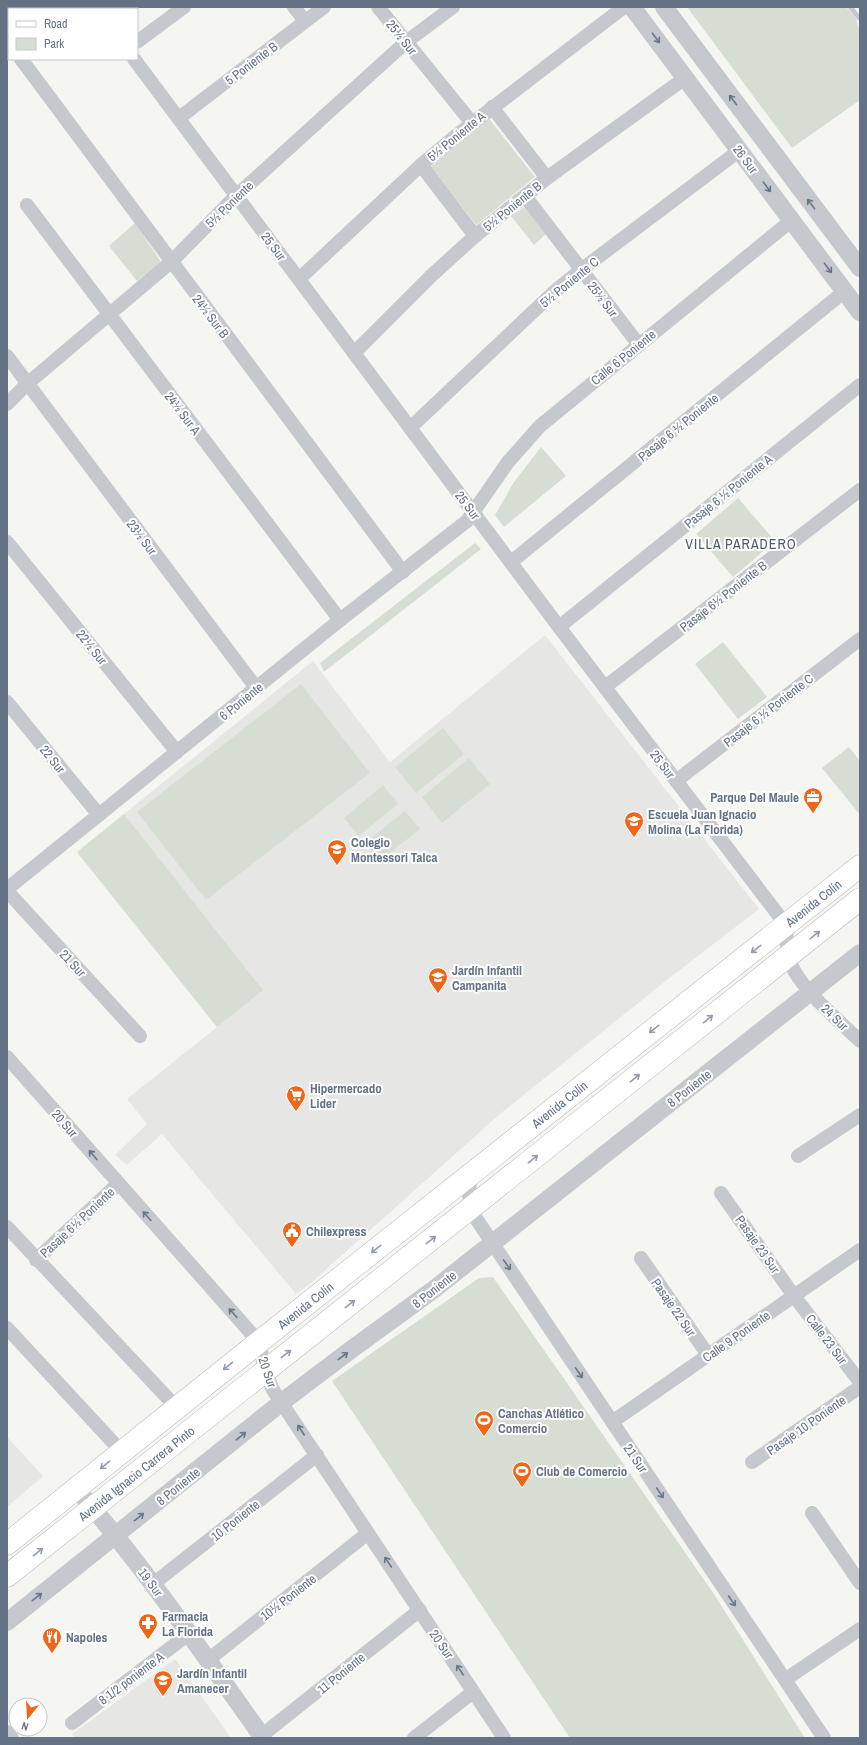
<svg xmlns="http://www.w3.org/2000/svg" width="867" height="1745" font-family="'Archivo Narrow',sans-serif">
  <rect width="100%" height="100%" fill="#f5f6f2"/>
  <!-- built -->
  <g fill="#e6e7e5">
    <polygon points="545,635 759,909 672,976 500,1114 312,1282 296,1294 162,1134 127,1165 115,1155 147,1124 127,1099 217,1027 77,852 313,661 390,762"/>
    <polygon points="7,1437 43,1476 7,1507"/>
    <polygon points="175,1659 231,1738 75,1738 72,1734"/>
  </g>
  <!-- green -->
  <g fill="#d6ded3">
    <polygon points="687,7 846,7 856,18 860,32 860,100 792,148"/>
    <polygon points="487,116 535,177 476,225 431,167"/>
    <polygon points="526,206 546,234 534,245 511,216"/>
    <polygon points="135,223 161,262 137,281 109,246"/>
    <polygon points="541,447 566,476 504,527 495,515 514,482"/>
    <polygon points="738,498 775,541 733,577 696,534"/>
    <polygon points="475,543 481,549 324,672 320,663"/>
    <polygon points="723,642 767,697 738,719 695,664"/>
    <polygon points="301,684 370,773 206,900 137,812"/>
    <polygon points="443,728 464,754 416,793 395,767"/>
    <polygon points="849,747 860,761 860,815 822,768"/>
    <polygon points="469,758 490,784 442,823 422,797"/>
    <polygon points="383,785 398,804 359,836 344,818"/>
    <polygon points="405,811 420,829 380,861 365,843"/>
    <polygon points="124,814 263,990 217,1027 77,852"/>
    <polygon points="493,1277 714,1594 805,1738 570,1738 332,1381 479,1278"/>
  </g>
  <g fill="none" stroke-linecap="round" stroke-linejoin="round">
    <!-- stream -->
    <polyline stroke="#c1cad0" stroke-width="4.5" points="850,7 860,19"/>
    <defs>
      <g id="primary">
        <path id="s1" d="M7,1544L259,1342L860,866"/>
        <path id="s2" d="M7,1576L860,899"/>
      </g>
    </defs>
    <!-- primary casing -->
    <use href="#primary" stroke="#b8bbc0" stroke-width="23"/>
    <!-- minor -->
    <g stroke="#c5c8cc" stroke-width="14">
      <polyline points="96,7 97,9"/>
      <polyline points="294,7 305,21"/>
      <polyline points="378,7 472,123"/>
      <polyline points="7,40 9,43"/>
      <polyline points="137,42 184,7"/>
      <polyline points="21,59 403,572"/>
      <path d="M134,59L559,627L786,925C787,935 786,945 788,955C794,985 839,1020 860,1041"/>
      <polyline points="492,107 547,178"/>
      <polyline points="179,118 324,7"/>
      <polyline points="421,165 475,236"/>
      <polyline points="525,196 639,345"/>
      <polyline points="27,205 340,620"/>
      <polyline points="299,279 421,165 457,135 624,7"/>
      <polyline points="354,353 431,276 475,236 547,178 685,78"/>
      <polyline points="7,356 257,689"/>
      <polyline points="7,404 27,384 171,262 236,196 406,42 453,7"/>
      <polyline points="410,428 554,292 581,270 740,150"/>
      <polyline points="7,542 177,752"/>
      <polyline points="511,562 845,291"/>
      <polyline points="559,627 860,385"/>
      <polyline points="605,687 860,490"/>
      <polyline points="7,702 99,815"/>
      <polyline points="676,781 860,639"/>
      <polyline points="7,889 340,620 467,521 508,462 540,426 792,220"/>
      <polyline points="7,891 140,1036"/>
      <polyline points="7,1057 259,1342 265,1371 273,1390 504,1738"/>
      <polyline points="798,1156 860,1115"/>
      <path d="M473,1172C468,1188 467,1202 475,1217L824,1738"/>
      <polyline points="721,1193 794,1296 860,1382"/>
      <polyline points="7,1227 177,1408"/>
      <polyline points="641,1258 708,1355"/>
      <polyline points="36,1260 118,1184"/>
      <polyline points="7,1328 122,1452"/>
      <polyline points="612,1422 860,1250"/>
      <polyline points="752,1462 860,1387"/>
      <polyline points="812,1513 860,1583"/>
      <polyline points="153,1584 317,1455"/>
      <polyline points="208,1660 368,1533"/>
      <polyline points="786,1679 860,1629"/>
      <polyline points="72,1723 190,1633"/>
      <polyline points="7,1732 12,1738"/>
      <polyline points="261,1736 420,1610"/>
      <polyline points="414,1738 473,1692"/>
    </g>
    <!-- tertiary -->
    <g stroke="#c5c8cc" stroke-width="18">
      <polyline points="632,7 860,312"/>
      <polyline points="664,7 860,268"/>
      <path d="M76,1488C144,1567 203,1653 263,1738"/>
      <polyline points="7,1622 282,1402 352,1349 433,1290 860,953"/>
    </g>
    <!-- primary -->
    <use href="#primary" stroke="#fff" stroke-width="22"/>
  </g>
  <!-- one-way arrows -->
  <defs><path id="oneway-shaft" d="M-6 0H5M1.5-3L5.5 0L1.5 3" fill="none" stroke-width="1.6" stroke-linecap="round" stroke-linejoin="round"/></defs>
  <g stroke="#687689">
    <use href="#oneway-shaft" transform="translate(656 38) rotate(53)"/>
    <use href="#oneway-shaft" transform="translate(733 100) rotate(-127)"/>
    <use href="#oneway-shaft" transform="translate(767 187) rotate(53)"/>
    <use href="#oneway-shaft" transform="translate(811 204) rotate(-127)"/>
    <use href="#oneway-shaft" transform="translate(828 268) rotate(53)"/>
    <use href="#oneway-shaft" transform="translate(93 1155) rotate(-131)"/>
    <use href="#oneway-shaft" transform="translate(147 1216) rotate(-132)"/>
    <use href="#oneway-shaft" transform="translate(507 1265) rotate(56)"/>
    <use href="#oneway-shaft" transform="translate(233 1313) rotate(-132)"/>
    <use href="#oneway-shaft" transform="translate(343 1356) rotate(-37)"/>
    <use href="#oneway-shaft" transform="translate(579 1373) rotate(56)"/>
    <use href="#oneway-shaft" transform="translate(301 1430) rotate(-123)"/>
    <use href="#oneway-shaft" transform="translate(241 1436) rotate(-39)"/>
    <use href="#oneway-shaft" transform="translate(660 1493) rotate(56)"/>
    <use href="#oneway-shaft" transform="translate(139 1517) rotate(-39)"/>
    <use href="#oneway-shaft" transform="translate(388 1562) rotate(-124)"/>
    <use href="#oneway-shaft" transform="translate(37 1597) rotate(-38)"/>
    <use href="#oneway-shaft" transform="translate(732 1601) rotate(56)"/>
    <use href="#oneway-shaft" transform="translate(460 1670) rotate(-124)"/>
  </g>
  <g stroke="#929caa">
    <use href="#oneway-shaft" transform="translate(815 935) rotate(-38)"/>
    <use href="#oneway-shaft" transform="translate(756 949) rotate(142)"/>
    <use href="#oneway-shaft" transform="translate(708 1019) rotate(-39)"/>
    <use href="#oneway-shaft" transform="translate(654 1029) rotate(142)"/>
    <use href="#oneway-shaft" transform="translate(635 1078) rotate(-39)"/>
    <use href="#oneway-shaft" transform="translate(533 1159) rotate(-39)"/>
    <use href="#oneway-shaft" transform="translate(431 1240) rotate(-38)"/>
    <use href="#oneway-shaft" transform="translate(376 1249) rotate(142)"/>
    <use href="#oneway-shaft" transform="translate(350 1304) rotate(-38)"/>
    <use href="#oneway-shaft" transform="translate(286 1354) rotate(-38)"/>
    <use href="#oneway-shaft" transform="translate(228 1366) rotate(141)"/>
    <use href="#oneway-shaft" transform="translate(105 1465) rotate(141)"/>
    <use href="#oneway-shaft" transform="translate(38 1552) rotate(-39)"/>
  </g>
  <!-- icons -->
  <defs>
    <symbol id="office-pin" viewBox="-11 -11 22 30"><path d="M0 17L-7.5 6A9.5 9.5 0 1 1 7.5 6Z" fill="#ed661a" stroke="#fff"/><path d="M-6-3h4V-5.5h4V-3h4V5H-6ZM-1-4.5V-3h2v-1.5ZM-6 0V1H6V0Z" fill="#fff"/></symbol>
    <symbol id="school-pin" viewBox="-11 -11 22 30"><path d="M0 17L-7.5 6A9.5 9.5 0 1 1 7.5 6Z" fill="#ed661a" stroke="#fff"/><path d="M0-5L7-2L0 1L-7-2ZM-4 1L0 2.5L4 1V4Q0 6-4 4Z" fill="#fff"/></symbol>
    <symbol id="supermarket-pin" viewBox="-11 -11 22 30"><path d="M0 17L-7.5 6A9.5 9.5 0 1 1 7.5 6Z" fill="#ed661a" stroke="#fff"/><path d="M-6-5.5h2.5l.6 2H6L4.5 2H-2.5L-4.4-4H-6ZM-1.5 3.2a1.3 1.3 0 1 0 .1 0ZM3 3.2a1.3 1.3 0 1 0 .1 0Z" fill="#fff"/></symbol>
    <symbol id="civic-pin" viewBox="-11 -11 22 30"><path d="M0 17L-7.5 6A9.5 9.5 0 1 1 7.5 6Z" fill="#ed661a" stroke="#fff"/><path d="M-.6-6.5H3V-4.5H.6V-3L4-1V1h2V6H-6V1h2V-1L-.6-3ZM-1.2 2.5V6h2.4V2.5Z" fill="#fff"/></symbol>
    <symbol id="stadium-pin" viewBox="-11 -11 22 30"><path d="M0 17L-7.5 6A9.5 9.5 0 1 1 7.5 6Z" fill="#ed661a" stroke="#fff"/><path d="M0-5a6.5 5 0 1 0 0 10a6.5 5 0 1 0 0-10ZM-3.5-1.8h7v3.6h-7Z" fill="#fff"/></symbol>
    <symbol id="pharmacy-pin" viewBox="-11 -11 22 30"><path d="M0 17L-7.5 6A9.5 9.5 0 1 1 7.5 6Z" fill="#ed661a" stroke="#fff"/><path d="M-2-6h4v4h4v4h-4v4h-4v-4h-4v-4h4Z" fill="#fff"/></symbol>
    <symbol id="restaurant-pin" viewBox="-11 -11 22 30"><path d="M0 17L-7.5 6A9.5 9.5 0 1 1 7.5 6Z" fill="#ed661a" stroke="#fff"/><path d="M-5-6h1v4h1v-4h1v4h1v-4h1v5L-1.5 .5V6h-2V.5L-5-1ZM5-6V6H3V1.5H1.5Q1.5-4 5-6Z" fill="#fff"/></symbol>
  </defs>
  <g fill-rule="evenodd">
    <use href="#office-pin" x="802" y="786" width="22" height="30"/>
    <use href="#school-pin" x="623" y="810" width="22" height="30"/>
    <use href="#school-pin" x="326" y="838" width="22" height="30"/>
    <use href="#school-pin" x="427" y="966" width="22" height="30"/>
    <use href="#supermarket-pin" x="285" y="1084" width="22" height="30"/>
    <use href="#civic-pin" x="281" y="1220" width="22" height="30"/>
    <use href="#stadium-pin" x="473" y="1409" width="22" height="30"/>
    <use href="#stadium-pin" x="511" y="1460" width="22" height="30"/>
    <use href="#pharmacy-pin" x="137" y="1612" width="22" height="30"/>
    <use href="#restaurant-pin" x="41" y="1626" width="22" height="30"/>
    <use href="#school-pin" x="152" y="1669" width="22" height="30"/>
  </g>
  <g text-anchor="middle" stroke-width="4" stroke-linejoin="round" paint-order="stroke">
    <!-- street labels -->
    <g font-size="13" fill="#637285" stroke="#fff">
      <text transform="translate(402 37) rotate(51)" y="5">25½ Sur</text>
      <text transform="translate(251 63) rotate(-37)" y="5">5 Poniente B</text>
      <text transform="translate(456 136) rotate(-39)" y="5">5½ Poniente A</text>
      <text transform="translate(746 159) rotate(53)" y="5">26 Sur</text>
      <text transform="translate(229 204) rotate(-44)" y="5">5½ Poniente</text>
      <text transform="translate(512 206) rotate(-39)" y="5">5½ Poniente B</text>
      <text transform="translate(274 246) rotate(53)" y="5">25 Sur</text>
      <text transform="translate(569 282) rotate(-39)" y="5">5½ Poniente C</text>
      <text transform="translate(603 299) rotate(53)" y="5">25½ Sur</text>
      <text transform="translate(211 316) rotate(53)" y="5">24½ Sur B</text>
      <text transform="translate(623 357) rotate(-39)" y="5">Calle 6 Poniente</text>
      <text transform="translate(183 413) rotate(53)" y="5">24½ Sur A</text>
      <text transform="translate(678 427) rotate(-39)" y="5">Pasaje 6 ½ Poniente</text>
      <text transform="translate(728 491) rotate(-39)" y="5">Pasaje 6 ½ Poniente A</text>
      <text transform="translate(468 505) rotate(53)" y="5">25 Sur</text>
      <text transform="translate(142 537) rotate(53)" y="5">23½ Sur</text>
      <text transform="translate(723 596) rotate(-38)" y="5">Pasaje 6½ Poniente B</text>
      <text transform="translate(92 647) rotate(51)" y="5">22½ Sur</text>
      <text transform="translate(241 701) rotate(-39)" y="5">6 Poniente</text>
      <text transform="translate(768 710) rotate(-38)" y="5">Pasaje 6 ½ Poniente C</text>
      <text transform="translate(53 759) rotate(51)" y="5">22 Sur</text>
      <text transform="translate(663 764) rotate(53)" y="5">25 Sur</text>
      <text dy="5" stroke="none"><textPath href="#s1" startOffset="1030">Avenida Colín</textPath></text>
      <text transform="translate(73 963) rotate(47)" y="5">21 Sur</text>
      <text transform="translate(835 1017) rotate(44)" y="5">24 Sur</text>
      <text transform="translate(689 1088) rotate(-38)" y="5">8 Poniente</text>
      <text dy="5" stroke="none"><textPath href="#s1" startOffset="706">Avenida Colín</textPath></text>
      <text transform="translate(65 1123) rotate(49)" y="5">20 Sur</text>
      <text transform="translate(77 1222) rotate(-43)" y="5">Pasaje 6½ Poniente</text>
      <text transform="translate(758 1244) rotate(55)" y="5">Pasaje 23 Sur</text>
      <text transform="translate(434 1289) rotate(-38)" y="5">8 Poniente</text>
      <text dy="5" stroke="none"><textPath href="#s1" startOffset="382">Avenida Colín</textPath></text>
      <text transform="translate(674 1307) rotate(55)" y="5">Pasaje 22 Sur</text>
      <text transform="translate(736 1336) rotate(-35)" y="5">Calle 9 Poniente</text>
      <text transform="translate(827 1339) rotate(53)" y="5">Calle 23 Sur</text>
      <text transform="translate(268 1372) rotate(71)" y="5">20 Sur</text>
      <text transform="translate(806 1425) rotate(-35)" y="5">Pasaje 10 Poniente</text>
      <text transform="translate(636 1458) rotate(56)" y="5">21 Sur</text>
      <text dy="5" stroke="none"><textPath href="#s2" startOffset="165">Avenida Ignacio Carrera Pinto</textPath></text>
      <text transform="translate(178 1486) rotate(-39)" y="5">8 Poniente</text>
      <text transform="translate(235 1520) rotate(-38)" y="5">10 Poniente</text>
      <text transform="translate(151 1582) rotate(53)" y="5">19 Sur</text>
      <text transform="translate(288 1597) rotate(-38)" y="5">10½ Poniente</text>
      <text transform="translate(442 1644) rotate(56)" y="5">20 Sur</text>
      <text transform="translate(341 1673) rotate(-39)" y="5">11 Poniente</text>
      <text transform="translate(131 1678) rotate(-37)" y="5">8 1/2 poniente A</text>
    </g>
    <!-- poi labels -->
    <g font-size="13" font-weight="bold" fill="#637285" stroke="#fff" text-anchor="start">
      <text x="799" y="802" text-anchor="end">Parque Del Maule</text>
      <text x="648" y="819">Escuela Juan Ignacio<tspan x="648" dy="15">Molina (La Florida)</tspan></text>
      <text x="351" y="847">Colegio<tspan x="351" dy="15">Montessori Talca</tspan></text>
      <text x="452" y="975">Jardín Infantil<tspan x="452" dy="15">Campanita</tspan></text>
      <text x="310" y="1093">Hipermercado<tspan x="310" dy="15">Lider</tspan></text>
      <text x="306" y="1236">Chilexpress</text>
      <text x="498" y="1418">Canchas Atlético<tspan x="498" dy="15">Comercio</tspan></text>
      <text x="536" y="1476">Club de Comercio</text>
      <text x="162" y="1621">Farmacia<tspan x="162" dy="15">La Florida</tspan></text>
      <text x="66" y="1642">Napoles</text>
      <text x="177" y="1678">Jardín Infantil<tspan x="177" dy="15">Amanecer</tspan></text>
    </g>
    <!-- neighbourhood labels -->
    <g font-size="14" letter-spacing="1" fill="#515c6a" stroke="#fff">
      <text x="741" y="549">VILLA PARADERO</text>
    </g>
  </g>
  <!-- border -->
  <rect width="867" height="1745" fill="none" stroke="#637285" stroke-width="16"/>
  <!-- legend -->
  <rect x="8" y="8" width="130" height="52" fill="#ffffff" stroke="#c1c7ce"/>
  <rect x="16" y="21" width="20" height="6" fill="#ffffff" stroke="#c1c7ce"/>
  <text x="44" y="28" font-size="12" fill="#637285">Road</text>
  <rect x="16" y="38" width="20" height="12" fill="#d6ded3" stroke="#c1c7ce"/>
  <text x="44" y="48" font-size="12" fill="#637285">Park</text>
  <!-- north arrow -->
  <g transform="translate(28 1717) rotate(198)"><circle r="19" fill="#ffffff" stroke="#c1c7ce"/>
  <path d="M0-3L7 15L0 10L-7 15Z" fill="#ed661a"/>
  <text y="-6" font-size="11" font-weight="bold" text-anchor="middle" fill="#637285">N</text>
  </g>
</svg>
